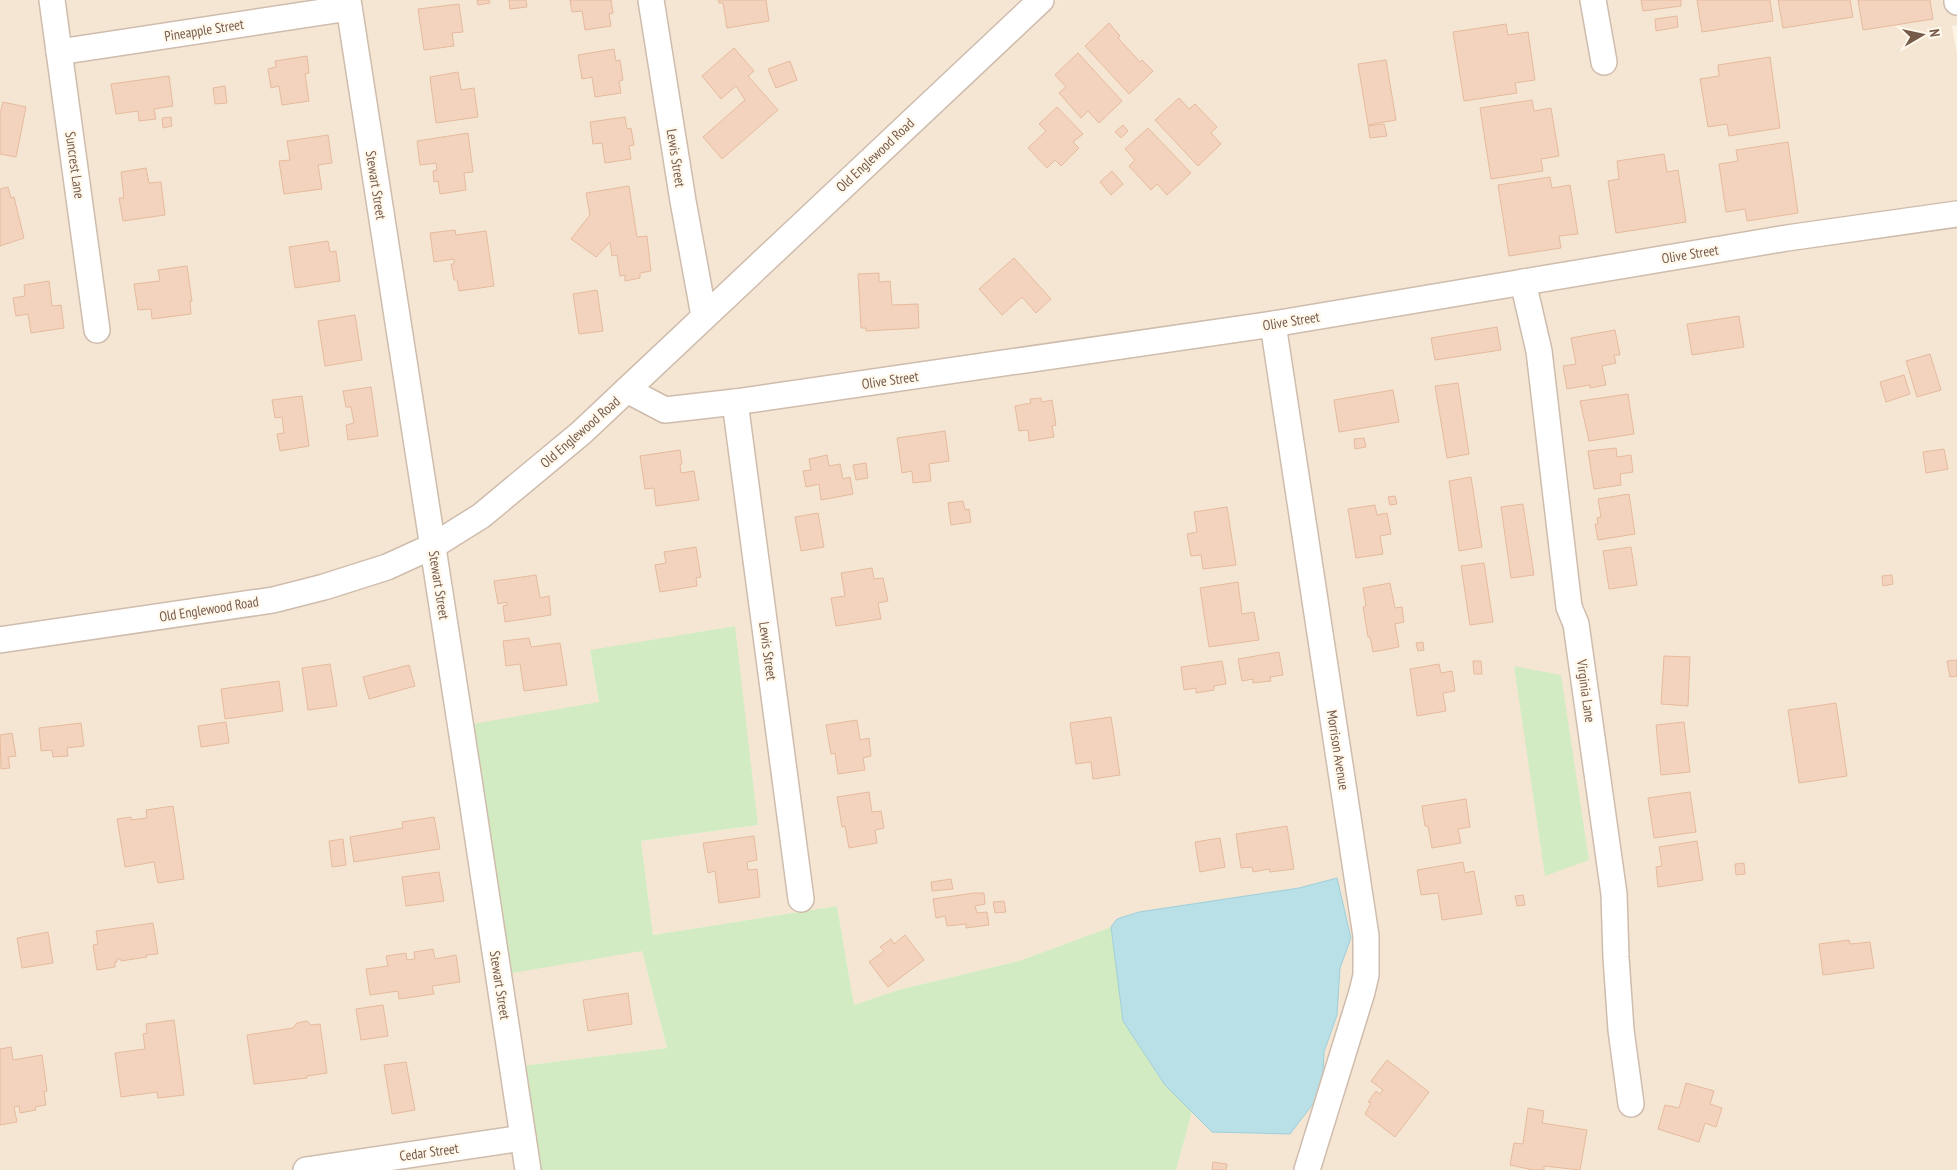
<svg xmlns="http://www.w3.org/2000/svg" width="1957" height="1170" font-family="'PT Sans Narrow',sans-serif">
  <rect width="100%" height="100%" fill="#fdf4e6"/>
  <!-- residential -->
  <g fill="#f5e6d4">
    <polygon points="0,0 1024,0 573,425 473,507 427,537 383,557 320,577 271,589 0,630"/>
    <polygon points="1057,0 1957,0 1957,25 1952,26 1957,54 1957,1170 1176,1170 1192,1112 1212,1132 1322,1092 1324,1052 1337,1015 1340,967 1351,938 1337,878 1299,888 1117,919 1111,927 1019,961 898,990 854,1005 837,906 653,935 641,841 758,825 734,626 590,651 642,951 667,1048 521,1066 537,1170 0,1170 0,652 393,577 713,323"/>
  </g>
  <!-- green -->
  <g fill="#d3ebc3">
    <polygon points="735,626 758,825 641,841 653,935 837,906 854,1005 898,990 1019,961 1111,927 1123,1021 1165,1085 1192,1112 1176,1170 537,1170 521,1066 667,1048 642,951 506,974 467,725 599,702 590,650"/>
    <polygon points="1514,666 1561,675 1589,860 1545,876"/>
  </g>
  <!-- water -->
  <polygon fill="#b9dfe7" stroke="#9fcfd9" points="1337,878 1351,938 1340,968 1337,1015 1324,1052 1322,1092 1290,1134 1212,1132 1165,1085 1123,1021 1111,927 1117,919 1139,912 1299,888"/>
  <!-- building -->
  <g fill="#f3d3bd" stroke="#e6ba9d">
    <polygon points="477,0 489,0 490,3 478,5"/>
    <polygon points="509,0 526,0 527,7 510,9"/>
    <polygon points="570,0 611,0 613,13 609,14 611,26 585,30 582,11 572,12"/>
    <polygon points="718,0 766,0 769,21 727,28 723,3 719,3"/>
    <polygon points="1641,0 1681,0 1681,6 1643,11"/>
    <polygon points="1697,0 1770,0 1773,21 1702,32"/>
    <polygon points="1778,0 1850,0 1853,17 1783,28"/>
    <polygon points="1858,0 1930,0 1933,19 1863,30"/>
    <polygon points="459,4 463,32 452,33 454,46 424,50 418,9"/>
    <polygon points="1677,16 1678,27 1656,31 1655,19"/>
    <polygon points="1109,23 1120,36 1118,38 1140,62 1142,60 1153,71 1129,94 1085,46"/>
    <polygon points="1506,24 1508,35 1528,32 1535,80 1515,83 1517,93 1464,101 1453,32"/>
    <polygon points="734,48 754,71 748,76 778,110 722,159 703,137 745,100 736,86 721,99 702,76"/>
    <polygon points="614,49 616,61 620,60 623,80 619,81 621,93 595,97 592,77 582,79 578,55"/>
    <polygon points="1078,53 1122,101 1099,123 1088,111 1081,118 1059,93 1066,87 1055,75"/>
    <polygon points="307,56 309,73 305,74 309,101 282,105 279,86 271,88 268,69 276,67 275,61"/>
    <polygon points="1770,57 1780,128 1729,136 1727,124 1708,127 1700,79 1719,76 1718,65"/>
    <polygon points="1386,60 1396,120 1368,125 1358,64"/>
    <polygon points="790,61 797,80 776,88 768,69"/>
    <polygon points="458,72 461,90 474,88 478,117 436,123 430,77"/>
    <polygon points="169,76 173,106 154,109 156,119 139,121 138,111 116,114 111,84"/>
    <polygon points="225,86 227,103 215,104 213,88"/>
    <polygon points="1179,98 1189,109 1195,104 1217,127 1211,133 1221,144 1198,166 1155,120"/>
    <polygon points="1532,100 1534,111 1551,108 1559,156 1541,159 1543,171 1491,179 1480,108"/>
    <polygon points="3,102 26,107 16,157 0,154 0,114"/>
    <polygon points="1057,107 1083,134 1073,142 1079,148 1061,166 1055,160 1047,168 1028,148 1046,131 1039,124"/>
    <polygon points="171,117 172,126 163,128 162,118"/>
    <polygon points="625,117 627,129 631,128 634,145 629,146 631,159 605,163 602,143 593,144 590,122"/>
    <polygon points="1384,124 1387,136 1370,138 1368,126"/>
    <polygon points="1123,125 1128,131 1121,138 1115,132"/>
    <polygon points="1148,128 1191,173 1167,195 1157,184 1151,190 1129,166 1135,160 1125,149"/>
    <polygon points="468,133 473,172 464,173 466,190 440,194 438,181 434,182 433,171 437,170 436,163 420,165 417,141"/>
    <polygon points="328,135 332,163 318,165 322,189 284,194 279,161 290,160 287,141"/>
    <polygon points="1788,142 1798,213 1747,221 1745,209 1726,212 1719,164 1738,161 1736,150"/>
    <polygon points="1664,154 1667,172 1678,170 1686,222 1616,233 1608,181 1619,179 1617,161"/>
    <polygon points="146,168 149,183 161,182 165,215 123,221 119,198 124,198 121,172"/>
    <polygon points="1112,171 1123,184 1111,195 1100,182"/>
    <polygon points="1550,177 1552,188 1570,185 1578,234 1559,236 1561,248 1509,256 1498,185"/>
    <polygon points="629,186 637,237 647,236 651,271 640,273 640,278 625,281 625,275 620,276 617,255 612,256 610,242 596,257 571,239 590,215 586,193"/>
    <polygon points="8,187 11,198 14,197 24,238 0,246 0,189"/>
    <polygon points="455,230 456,235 486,231 494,286 459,291 457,280 454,280 451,264 454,264 454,259 434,262 430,233"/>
    <polygon points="328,241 330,252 336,251 340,281 295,288 289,247"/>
    <polygon points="1014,258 1051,299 1036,313 1022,297 1002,315 979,289"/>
    <polygon points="187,266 192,301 190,301 191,314 152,319 151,309 138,310 134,284 160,281 158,270"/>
    <polygon points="879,273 879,282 890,281 892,305 918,304 919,328 866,331 866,328 861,328 858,274"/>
    <polygon points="49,281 52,306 61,305 64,328 31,333 28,314 16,316 13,298 25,296 24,285"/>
    <polygon points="597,290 603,331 579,334 573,294"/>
    <polygon points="355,315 362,360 325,366 318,321"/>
    <polygon points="1739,316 1744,347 1692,355 1687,324"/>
    <polygon points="1497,327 1501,350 1435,360 1431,338"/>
    <polygon points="1615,330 1620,355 1614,355 1616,363 1602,366 1606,385 1590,388 1590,385 1567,389 1563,366 1576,364 1571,338"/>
    <polygon points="1930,354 1941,390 1917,397 1906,361"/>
    <polygon points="1904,375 1910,394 1886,402 1880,382"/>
    <polygon points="1458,383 1469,454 1447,458 1435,386"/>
    <polygon points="371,387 378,436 348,440 346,425 354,423 351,407 346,407 343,391"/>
    <polygon points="1393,390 1399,422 1339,432 1334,400"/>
    <polygon points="1628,394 1634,434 1589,441 1580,401"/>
    <polygon points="302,396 309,446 280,451 277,434 284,433 282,417 275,418 272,400"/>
    <polygon points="1041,398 1042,402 1052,400 1056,425 1052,426 1054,437 1029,441 1028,430 1019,431 1015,406 1031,403 1030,399"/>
    <polygon points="945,431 949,461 929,464 931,481 913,483 912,471 902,473 897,438"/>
    <polygon points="1364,438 1366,447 1355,449 1354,439"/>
    <polygon points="1616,448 1617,457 1631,455 1633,472 1620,474 1621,485 1594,489 1588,451"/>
    <polygon points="1944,449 1948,469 1926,473 1923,452"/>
    <polygon points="680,450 682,464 680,465 681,473 694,471 699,500 656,506 654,488 645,489 640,456"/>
    <polygon points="827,455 829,466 840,464 843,479 850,477 853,494 821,500 819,484 806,487 803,471 811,470 809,459"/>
    <polygon points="866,463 868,478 856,480 853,465"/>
    <polygon points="1471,477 1482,547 1459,551 1449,481"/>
    <polygon points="1629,494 1635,534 1598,540 1595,524 1598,524 1597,518 1601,517 1598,499"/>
    <polygon points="1395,496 1397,504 1390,505 1388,497"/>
    <polygon points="963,501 965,510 969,509 971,522 951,525 948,503"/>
    <polygon points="1523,504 1534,575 1511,578 1501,507"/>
    <polygon points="1375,505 1377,515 1387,513 1391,534 1380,536 1383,554 1356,558 1348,509"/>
    <polygon points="1227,507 1236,565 1203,569 1201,555 1191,556 1187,534 1197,532 1194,512"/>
    <polygon points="818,513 824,547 801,551 795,517"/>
    <polygon points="696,547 701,577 696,578 697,586 660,592 655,565 666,563 664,552"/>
    <polygon points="1631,547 1637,585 1609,589 1603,551"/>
    <polygon points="1484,563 1493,622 1470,625 1461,566"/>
    <polygon points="872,568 874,579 883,578 888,601 878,603 881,619 836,626 831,598 845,596 841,573"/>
    <polygon points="536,575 540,598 549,596 551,615 505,622 503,606 507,605 507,602 498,604 494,581"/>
    <polygon points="1892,575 1893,584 1883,586 1882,576"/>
    <polygon points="1238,582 1242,614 1254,612 1259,640 1209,647 1200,588"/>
    <polygon points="1390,583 1395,608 1402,607 1404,622 1395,624 1399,647 1373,652 1370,637 1368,637 1363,607 1366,606 1363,588"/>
    <polygon points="529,638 531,647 560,643 567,685 524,691 520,664 506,666 503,641"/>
    <polygon points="1423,642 1424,650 1418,651 1416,643"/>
    <polygon points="1279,652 1283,675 1270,677 1271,681 1253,683 1253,679 1242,681 1238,659"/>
    <polygon points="1664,656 1690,657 1688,706 1661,704"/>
    <polygon points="1957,660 1957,676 1950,677 1947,661"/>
    <polygon points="1222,661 1226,684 1214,686 1214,690 1196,693 1196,688 1184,690 1181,667"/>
    <polygon points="1473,661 1481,661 1482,674 1474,674"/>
    <polygon points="330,664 337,706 308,710 302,668"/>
    <polygon points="1439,664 1441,673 1452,671 1455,691 1443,693 1446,711 1417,716 1410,669"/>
    <polygon points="409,665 415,686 369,699 363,677"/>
    <polygon points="279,681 283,711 225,719 221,689"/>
    <polygon points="1836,703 1847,776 1799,783 1788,710"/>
    <polygon points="1111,717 1120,775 1093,779 1091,762 1076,764 1070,723"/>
    <polygon points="857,720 860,740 869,738 871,756 863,758 865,770 838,774 835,753 831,754 826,725"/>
    <polygon points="226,722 229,743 201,747 198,726"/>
    <polygon points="1684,722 1690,772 1661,775 1656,725"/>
    <polygon points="81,723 84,746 67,748 68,756 53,757 52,750 41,751 39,728"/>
    <polygon points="12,733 16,756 8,757 10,768 1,769 0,735"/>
    <polygon points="869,792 872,812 881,811 884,828 875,830 877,843 849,848 845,826 842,827 837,797"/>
    <polygon points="1690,792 1696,832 1654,838 1648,798"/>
    <polygon points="1466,799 1470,827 1458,829 1461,843 1432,848 1428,826 1425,826 1422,806"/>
    <polygon points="173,806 184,879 158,883 154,862 125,867 117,819 131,817 131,820 147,818 146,810"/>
    <polygon points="434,817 440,849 354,862 350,837 403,828 402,822"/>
    <polygon points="1287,826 1294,869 1270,872 1269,869 1253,872 1252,867 1241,868 1236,834"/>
    <polygon points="754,836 757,860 747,862 748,870 757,869 760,897 719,903 715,871 708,873 703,843"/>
    <polygon points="1220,838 1225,867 1200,872 1195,842"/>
    <polygon points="343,839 346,865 332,867 329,841"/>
    <polygon points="1697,841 1703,880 1658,887 1656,867 1662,866 1659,847"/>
    <polygon points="1463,862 1465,873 1474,871 1482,914 1442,920 1438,893 1421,895 1417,870"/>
    <polygon points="1744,863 1745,874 1736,875 1735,864"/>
    <polygon points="439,872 444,901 406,906 402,877"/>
    <polygon points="951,879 953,889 932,891 931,882"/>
    <polygon points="974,893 984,893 985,904 975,906 977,913 987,912 989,925 966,928 966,924 947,926 945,916 936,918 933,899"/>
    <polygon points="1523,895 1525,905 1517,906 1515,896"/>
    <polygon points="1004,901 1006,912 995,913 993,902"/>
    <polygon points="153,923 158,954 146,955 147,957 121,961 121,959 117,959 117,962 115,962 115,967 97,970 93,945 98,944 96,931"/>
    <polygon points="48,932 53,963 22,968 17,938"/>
    <polygon points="905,935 924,960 888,987 869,962 884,951 880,947 891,939 894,944"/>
    <polygon points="1849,940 1850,944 1870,942 1874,968 1823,975 1819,944"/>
    <polygon points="433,949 435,959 456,955 460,982 432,986 434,994 399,999 398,991 370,995 366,969 388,966 386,956 406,953 407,960 415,959 414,952"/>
    <polygon points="628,993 632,1024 588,1031 583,1000"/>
    <polygon points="383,1005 388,1036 361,1040 356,1009"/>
    <polygon points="174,1020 184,1095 158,1098 157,1092 121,1097 115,1053 145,1049 143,1034 147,1033 146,1024"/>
    <polygon points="307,1021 311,1025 320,1024 327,1073 307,1076 307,1078 254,1084 247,1035 293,1028 297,1023"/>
    <polygon points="11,1047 13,1060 42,1055 47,1091 44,1092 46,1105 35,1107 36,1110 20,1113 19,1106 14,1107 17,1122 0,1125 0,1049"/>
    <polygon points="1387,1060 1429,1092 1395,1137 1365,1114 1371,1103 1368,1102 1376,1091 1380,1094 1383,1090 1371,1081"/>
    <polygon points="406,1062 415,1110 392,1114 384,1065"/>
    <polygon points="1686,1083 1714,1091 1710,1104 1722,1108 1716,1127 1705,1123 1699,1142 1658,1129 1665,1105 1679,1108"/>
    <polygon points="1528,1108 1544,1111 1542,1123 1587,1130 1580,1170 1544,1166 1544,1170 1533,1170 1510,1165 1514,1143 1523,1144"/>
    <polygon points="1213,1162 1227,1164 1226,1170 1212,1170"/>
  </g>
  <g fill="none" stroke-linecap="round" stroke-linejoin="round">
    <defs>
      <g id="minor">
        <polyline points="52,0 97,330"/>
        <polyline points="348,0 469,780 528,1170"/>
        <polyline points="651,0 683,201 704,316"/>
        <polyline points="1593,0 1604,62"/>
        <polyline points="1957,0 1957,2"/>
        <polyline points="59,52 349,8"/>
        <polyline points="1523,282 1539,351 1569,607 1576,624 1614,894 1616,957 1621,1030 1631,1104"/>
        <polyline points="1273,324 1366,936 1366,975 1362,992 1307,1170"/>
        <polyline points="627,390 665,410 735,402 1273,324 1787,238 1957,214"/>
        <polyline points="735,402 801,899"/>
        <polyline points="0,640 273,600 324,587 387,567 433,546 481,516 581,433 1041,0"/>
        <polyline points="306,1170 523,1138"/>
      </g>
    </defs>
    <!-- minor casing -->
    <use href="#minor" stroke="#cfbcac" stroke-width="28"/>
    <!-- minor -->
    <use href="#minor" stroke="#fff" stroke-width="25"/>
  </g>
  <g text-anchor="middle" stroke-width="4.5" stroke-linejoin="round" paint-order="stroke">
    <!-- street labels -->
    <g font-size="14" fill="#775b4a" stroke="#fff8ec">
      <text transform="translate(204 30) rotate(-9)" y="5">Pineapple Street</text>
      <text transform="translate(875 155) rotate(-43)" y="5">Old Englewood Road</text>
      <text transform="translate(676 158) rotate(81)" y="5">Lewis Street</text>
      <text transform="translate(75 165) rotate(82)" y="5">Suncrest Lane</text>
      <text transform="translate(376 185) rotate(81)" y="5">Stewart Street</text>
      <text transform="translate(1690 254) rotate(-9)" y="5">Olive Street</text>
      <text transform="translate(1291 321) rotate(-9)" y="5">Olive Street</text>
      <text transform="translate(890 380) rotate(-8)" y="5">Olive Street</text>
      <text transform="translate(580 432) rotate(-41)" y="5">Old Englewood Road</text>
      <text transform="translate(439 585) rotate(81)" y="5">Stewart Street</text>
      <text transform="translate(209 609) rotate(-9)" y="5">Old Englewood Road</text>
      <text transform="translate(768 651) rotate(82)" y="5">Lewis Street</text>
      <text transform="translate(1586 691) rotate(82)" y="5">Virginia Lane</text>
      <text transform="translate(1338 750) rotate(81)" y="5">Morrison Avenue</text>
      <text transform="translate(500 985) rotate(81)" y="5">Stewart Street</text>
      <text transform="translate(429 1152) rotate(-8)" y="5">Cedar Street</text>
    </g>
  </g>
  <!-- north arrow -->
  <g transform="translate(1922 35) rotate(81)" stroke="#fff8ec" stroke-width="4" paint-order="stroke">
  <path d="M0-4L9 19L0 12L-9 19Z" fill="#775b4a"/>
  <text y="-8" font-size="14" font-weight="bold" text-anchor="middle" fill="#775b4a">N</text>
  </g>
</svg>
